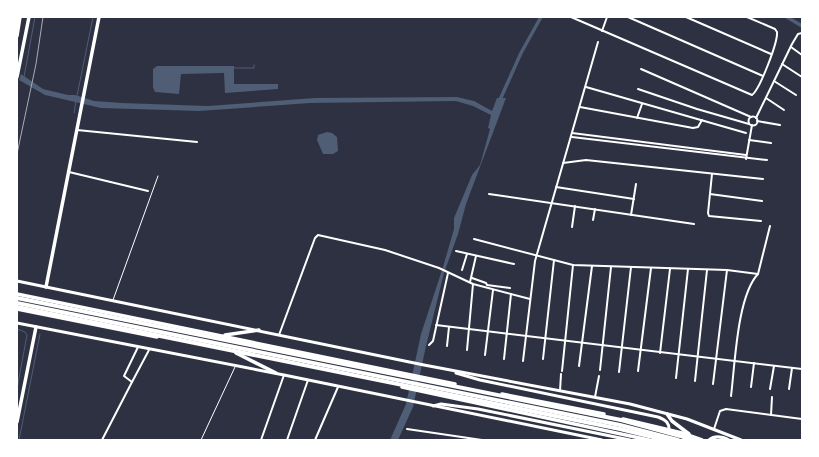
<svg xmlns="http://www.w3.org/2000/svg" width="819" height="457" font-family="Montserrat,sans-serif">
  <rect width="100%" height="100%" fill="#2d3142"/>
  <!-- water -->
  <g fill="#4f5d75">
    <polygon points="157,66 234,66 234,84 278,84 278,89 225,93 224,73 181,74 179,94 155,92 153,87 153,69"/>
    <polygon points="21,74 43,89 68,95 75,95 94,101 122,103 208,106 315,98 457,97 474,101 492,111 497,98 506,98 466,204 458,234 444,273 426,346 413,407 398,440 390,440 406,404 421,334 443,267 454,229 454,218 472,175 480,165 490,129 488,128 491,115 473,106 456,101 310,103 199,111 101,108 45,95 19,80"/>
    <polygon points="327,132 332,133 337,137 338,151 333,154 323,154 317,140 318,135"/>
  </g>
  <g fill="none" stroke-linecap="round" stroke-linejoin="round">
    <!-- stream -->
    <g stroke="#4f5d75" stroke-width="1">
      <polyline points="234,68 254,68 254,65"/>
      <polyline points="24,77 35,17"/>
      <polyline points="77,96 93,17"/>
      <polyline points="74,113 76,101"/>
      <polyline points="17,329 25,332 27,335 17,389"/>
      <polyline points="19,440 40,334"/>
    </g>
    <!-- canal -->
    <g stroke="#4f5d75" stroke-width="3.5">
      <polyline points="787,17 802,26"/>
      <polyline points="499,102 521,53 541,17"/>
    </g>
    <!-- service -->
    <g stroke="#fff" stroke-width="1">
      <polyline points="113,300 158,176"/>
      <polyline points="201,440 235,367"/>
    </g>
    <!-- minor -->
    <g stroke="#fff" stroke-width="2">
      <path d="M571,17L752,95C760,89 778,42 777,32L775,29L747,17"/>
      <polyline points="628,17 763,76"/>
      <polyline points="686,17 771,54"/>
      <polyline points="602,31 607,17"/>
      <polyline points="791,47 802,55"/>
      <polyline points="782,64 802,77"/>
      <polyline points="641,69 751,117"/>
      <polyline points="774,81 796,95"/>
      <polyline points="586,87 746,133"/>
      <polyline points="638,89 697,109 749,124"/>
      <polyline points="766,98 784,110"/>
      <polyline points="580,107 693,128 698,127 702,120"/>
      <circle cx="753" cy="121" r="4.5"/>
      <polyline points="637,118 642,104"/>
      <polyline points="756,118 792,44 798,34 802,33"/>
      <polyline points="757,121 780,125"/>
      <polyline points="77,130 197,142"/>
      <polyline points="572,133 746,155"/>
      <polyline points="572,137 767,160"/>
      <polyline points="749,140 771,143"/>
      <polyline points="746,159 752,125"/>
      <polyline points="563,163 586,160 763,179"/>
      <polyline points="69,172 148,191"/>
      <polyline points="712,174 708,213 709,216 761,221"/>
      <polyline points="556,187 634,199"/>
      <polyline points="489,194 694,224"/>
      <polyline points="710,194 762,201"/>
      <polyline points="631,215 636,184"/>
      <polyline points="593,220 595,209"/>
      <polyline points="572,227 575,206"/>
      <polyline points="474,239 573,265 727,270 758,274"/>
      <polyline points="456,251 514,264"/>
      <polyline points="462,270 467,254"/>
      <polyline points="472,278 486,283 487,285 510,288"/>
      <polyline points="470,282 476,256"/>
      <polyline points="436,325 802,369"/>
      <polyline points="279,335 315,238 318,235 385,250 439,268 473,284 530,299"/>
      <polyline points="429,345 433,341 448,273"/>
      <polyline points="447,346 449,327"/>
      <polyline points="467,350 473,284"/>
      <polyline points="660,353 670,269"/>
      <polyline points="485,355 493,290"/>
      <polyline points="504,359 511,294"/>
      <polyline points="543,359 554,260"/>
      <polyline points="523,361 535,261 598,42"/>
      <polyline points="579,366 592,266"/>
      <polyline points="600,370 611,267"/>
      <polyline points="562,371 573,265"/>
      <polyline points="638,371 651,268"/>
      <polyline points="619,372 631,267"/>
      <polyline points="676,378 688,269"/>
      <polyline points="695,381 707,270"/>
      <polyline points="132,382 149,350"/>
      <polyline points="713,384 727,270"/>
      <polyline points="751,387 754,363"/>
      <polyline points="770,389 774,366"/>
      <polyline points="789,389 792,368"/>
      <polyline points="560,391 561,374"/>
      <path d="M731,396C735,365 737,296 758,274L770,226"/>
      <polyline points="595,397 599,376"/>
      <polyline points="771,415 772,397"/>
      <polyline points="407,429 482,440"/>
      <polyline points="714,429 720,411 726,409 802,419"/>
      <polyline points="102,440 132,382 124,376 138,347"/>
      <polyline points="261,440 284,375"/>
      <polyline points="287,440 308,380"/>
      <polyline points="315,440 338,387"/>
    </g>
    <!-- secondary -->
    <g stroke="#fff" stroke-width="3">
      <polyline points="17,281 424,365 630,404 687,419 741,440"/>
      <polyline points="17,323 284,375 602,440"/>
      <path d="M456,373L480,380L658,417C666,420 670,423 669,432"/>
      <polyline points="433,406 441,404 478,409 630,440"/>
      <path d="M709,440C715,435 723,437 729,440"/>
    </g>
    <!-- primary -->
    <g stroke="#fff" stroke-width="3.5">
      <polyline points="17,36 20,17"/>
      <polyline points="17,77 29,17"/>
      <polyline points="46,287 99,17"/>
      <polyline points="17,422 36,327"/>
    </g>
    <!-- trunk -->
    <g stroke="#fff" stroke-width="3.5">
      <polyline points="17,294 455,384"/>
      <polyline points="17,309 157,337"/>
      <polyline points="225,335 259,330"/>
      <polyline points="236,353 276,373"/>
      <polyline points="402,387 649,440"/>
      <polyline points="502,394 604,414"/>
      <polyline points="667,414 672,421 689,434"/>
      <polyline points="623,419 682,433 702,440"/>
    </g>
    <!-- motorway -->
    <g stroke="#fff" stroke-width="4">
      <polyline points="17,298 621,420 695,440"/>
      <polyline points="17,303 620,425 678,440"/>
      <polyline points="17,307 620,429 665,440"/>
    </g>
    <!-- rail -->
    <polyline stroke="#abadb3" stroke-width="1" points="17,154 36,64 43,17"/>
  </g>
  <!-- border -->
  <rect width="819" height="457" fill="none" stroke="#ffffff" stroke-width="36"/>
</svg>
